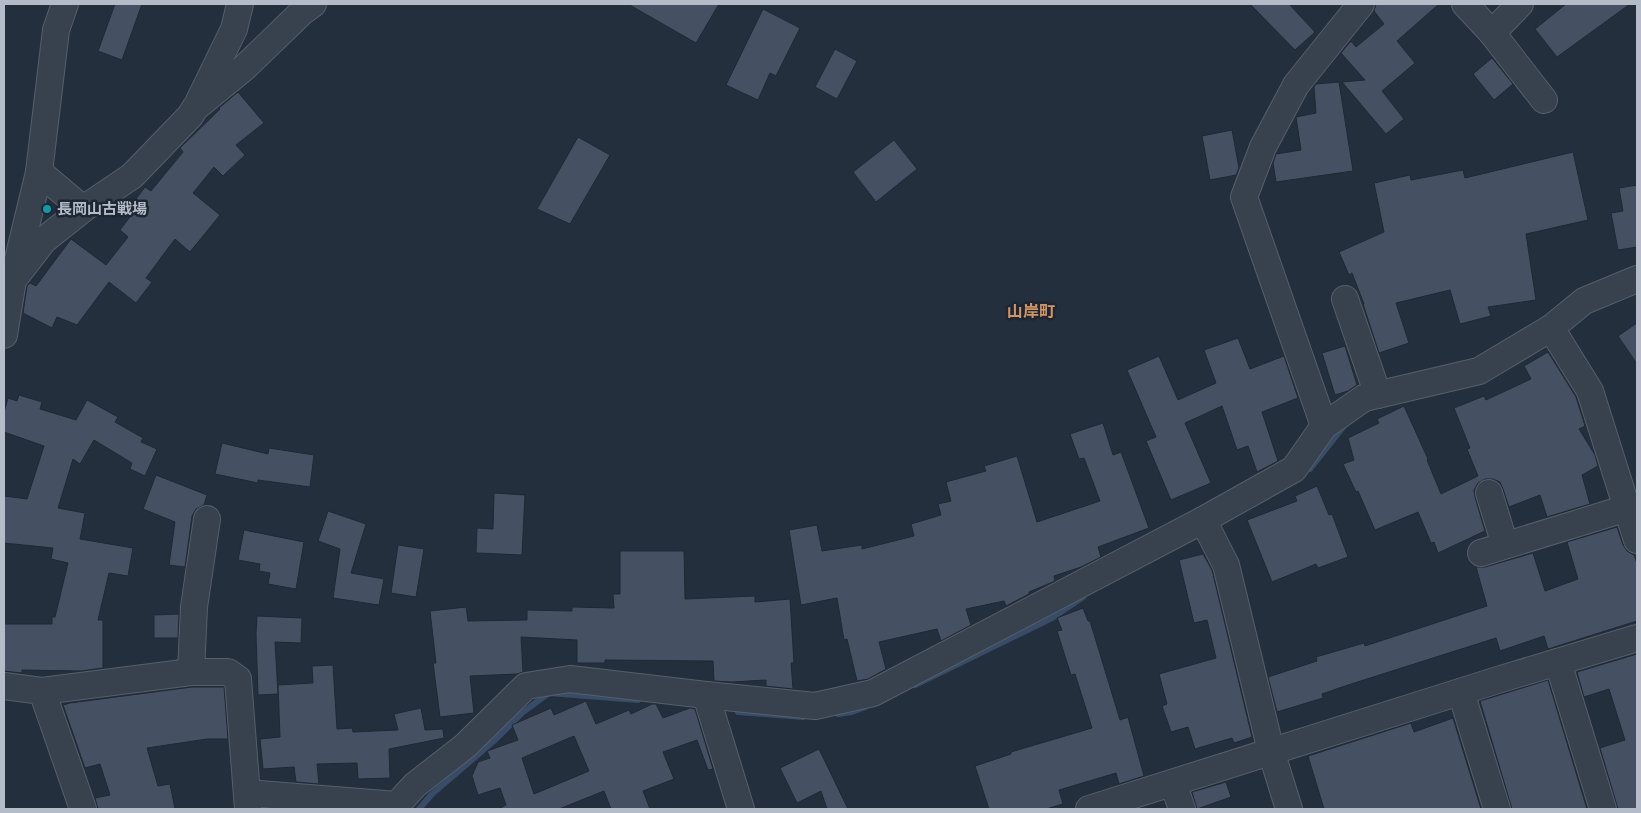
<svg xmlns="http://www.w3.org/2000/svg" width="1641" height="813" font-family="Ubuntu,'Noto Sans JP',sans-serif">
  <rect width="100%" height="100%" fill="#242f3e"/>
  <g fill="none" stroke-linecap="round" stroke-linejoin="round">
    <!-- stream -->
    <g stroke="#394c67" stroke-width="6">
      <polyline points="1310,469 1344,426"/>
      <polyline points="915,685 1052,618 1083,597"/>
      <polyline points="738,712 803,717"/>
      <polyline points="838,714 852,712 865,707"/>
      <polyline points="419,809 432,794 495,740 523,712 549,693 638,700"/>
    </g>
  </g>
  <!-- building -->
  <g fill="#455162" stroke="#1f2835" fill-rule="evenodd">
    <polygon points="115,4 142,4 122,60 98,51"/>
    <polygon points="628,4 719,4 696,43"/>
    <polygon points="1250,4 1289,4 1315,32 1295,50"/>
    <polygon points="1376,4 1439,4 1397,41 1415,63 1382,91 1404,119 1386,134 1342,82 1365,80 1341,53 1351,41 1356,47 1384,24 1374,11"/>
    <polygon points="1566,4 1630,4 1557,57 1535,29"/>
    <polygon points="763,9 800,28 776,76 770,73 758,100 726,85"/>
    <polygon points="835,49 857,61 837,99 815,87"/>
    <polygon points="1492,58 1513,84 1494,100 1473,74"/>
    <polygon points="1339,82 1353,171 1276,182 1273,163 1276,154 1301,150 1296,117 1316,113 1314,87 1316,84"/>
    <polygon points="238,92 264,123 236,145 245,155 223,176 214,167 193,193 220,215 190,252 175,239 146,278 152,282 136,303 109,282 77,325 57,317 52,328 23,313 27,286 30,283 36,286 71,239 106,265 128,237 120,230 135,210 130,207 145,187 151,191 183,152 180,148 220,109 219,108"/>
    <polygon points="1232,130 1239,168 1236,175 1210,180 1202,136"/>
    <polygon points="578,137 610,155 570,224 537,209"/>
    <polygon points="894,140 917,169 876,202 853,172"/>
    <polygon points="1573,152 1588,220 1526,234 1536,300 1488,307 1491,316 1460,324 1450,290 1396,303 1409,343 1379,353 1363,304 1364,304 1352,273 1349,275 1339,252 1384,232 1374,183 1410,175 1411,180 1463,170 1465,178"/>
    <polygon points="1637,185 1637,247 1618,250 1611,213 1623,211 1619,188"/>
    <polygon points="1637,323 1637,364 1618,336"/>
    <polygon points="1238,338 1250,369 1284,356 1298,398 1262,412 1278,461 1257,472 1248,446 1237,450 1222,406 1185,423 1211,483 1171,500 1146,441 1156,437 1127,370 1159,356 1178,400 1216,383 1204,350"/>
    <polygon points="1345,346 1357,385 1348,391 1335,395 1322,353"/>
    <polygon points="1548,352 1576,397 1585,426 1579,429 1595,455 1598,466 1582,475 1590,504 1547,517 1540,495 1509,507 1503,489 1500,482 1493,479 1485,479 1478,483 1474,490 1475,497 1485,531 1438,553 1434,542 1431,543 1418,512 1375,530 1358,491 1356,492 1343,464 1354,460 1348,438 1379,423 1377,419 1404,406 1428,459 1427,460 1441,494 1478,476 1467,449 1470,448 1454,408 1484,396 1486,400 1531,379 1524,366"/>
    <polygon points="19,395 42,402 40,409 76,420 87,400 118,417 115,422 143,438 141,442 157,449 145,476 130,469 132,463 94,440 80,464 73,459 58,508 85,513 80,539 133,548 128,576 109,573 98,620 103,620 103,668 81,671 22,670 22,673 4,671 4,624 52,624 52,617 55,617 68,563 51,559 53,548 4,543 4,496 27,499 44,446 4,432 4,412 8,398 17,401"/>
    <polygon points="1103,423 1113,455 1121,452 1149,528 1098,547 1101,557 1081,567 1054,576 1055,581 1029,592 1029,594 1006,606 1004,601 966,609 971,625 941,641 937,629 879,642 886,669 868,679 857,681 847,639 844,640 837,598 801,605 789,530 817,525 822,551 862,545 862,549 914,536 911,524 941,515 938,504 951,501 946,482 986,471 984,466 1017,456 1037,522 1100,501 1084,458 1079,459 1070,434"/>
    <polygon points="222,443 268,454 269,448 314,455 310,487 258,480 258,483 215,474"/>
    <polygon points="156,475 207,495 204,505 196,509 192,516 185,567 169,565 175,522 143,509"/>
    <polygon points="1317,486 1329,515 1332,514 1348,557 1318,568 1316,564 1272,582 1247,520 1297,501 1295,496"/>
    <polygon points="494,493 525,495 522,555 476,553 477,528 493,529"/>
    <polygon points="328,511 366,524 351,573 384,579 379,605 333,598 340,549 318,541"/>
    <polygon points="1617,527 1623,545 1627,551 1634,555 1637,564 1637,621 1548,649 1544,636 1500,651 1496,638 1348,685 1322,694 1323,698 1277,712 1268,677 1317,661 1316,657 1364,643 1365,646 1487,606 1476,567 1485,567 1533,553 1545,591 1578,579 1567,542"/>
    <polygon points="244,530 304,542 296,589 268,584 270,573 259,571 260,564 238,560"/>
    <polygon points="398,545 424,549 416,597 391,593"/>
    <polygon points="620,551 684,551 685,599 755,596 755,602 790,599 794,663 791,663 793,689 766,686 766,680 732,682 714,681 713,661 605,660 605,663 577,663 577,640 521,637 523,672 517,674 470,676 474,713 440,717 433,663 436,663 430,611 466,607 468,621 527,620 527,610 572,611 572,607 614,608 613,594 620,594"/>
    <polygon points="1203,554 1212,570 1252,737 1234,743 1232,738 1195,749 1188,727 1171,732 1162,706 1167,704 1159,674 1216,658 1207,620 1194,623 1179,560"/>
    <polygon points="1083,608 1088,621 1090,621 1120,720 1128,717 1144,776 1119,784 1116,773 1059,790 1063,804 1046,809 989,809 975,766 1011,754 1011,752 1092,728 1075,674 1071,675 1057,631 1062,630 1057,618"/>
    <polygon points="179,614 178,638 154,638 154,615"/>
    <polygon points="257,616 302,618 301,643 275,642 278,694 258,695 256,634"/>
    <polygon points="1637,654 1637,809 1618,809 1600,748 1625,740 1609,689 1584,697 1577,672"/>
    <polygon points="333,665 337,729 352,728 353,732 398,730 394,714 421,708 425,730 443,729 444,738 389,749 390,778 358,779 357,763 317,764 319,784 296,782 294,767 263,769 260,739 280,737 278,685 313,683 312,666"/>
    <polygon points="1548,680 1587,809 1512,809 1480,701"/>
    <polygon points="192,687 224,687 228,739 207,739 147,748 158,786 170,784 175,809 98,809 95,798 110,795 100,764 85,768 63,705 70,703"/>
    <path d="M586,701L596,724L629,710L631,714L652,704H656L663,718L690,708L695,709L713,769L708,770L697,740L663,752L674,779L643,791L650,809H611L604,791L559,809H498L506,805L500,788L478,795L472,776L478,762L490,758L487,751L518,740L512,725L551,708L554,715ZM574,736L589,771L534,794L522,758Z"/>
    <polygon points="1453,718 1481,809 1324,809 1308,756 1411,723 1414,732"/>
    <polygon points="819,749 848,809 827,809 821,791 797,803 780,768"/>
    <polygon points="1226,782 1231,797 1197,809 1192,792"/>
  </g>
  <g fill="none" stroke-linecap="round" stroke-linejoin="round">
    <defs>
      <g id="minor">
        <polyline points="1465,4 1492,33 1544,100"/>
        <polyline points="1492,33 1520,4"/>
        <polyline points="199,101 234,29 240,4"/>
        <polyline points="39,172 83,209"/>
        <polyline points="13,280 44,240 83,209 132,176 190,116 195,108 244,68 302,12 313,4"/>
        <polyline points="1345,299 1378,395"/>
        <polyline points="1551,328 1590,391 1637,540"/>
        <polyline points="4,335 13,280 39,172 56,30 65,4"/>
        <polyline points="1324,426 1244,197 1263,147 1296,85 1361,4"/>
        <polyline points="1489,493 1505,545"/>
        <polyline points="1203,520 1226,565 1271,751 1289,809"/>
        <polyline points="1481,553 1627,508"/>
        <polyline points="1558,662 1603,809"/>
        <polyline points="191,672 194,607 207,519"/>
        <polyline points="4,686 42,691 83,809"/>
        <polyline points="42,691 191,672 228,672 238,679 248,809"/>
        <polyline points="1461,692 1497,809"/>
        <polyline points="706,695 741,809"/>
        <polyline points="1173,783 1182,809"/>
        <polyline points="247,793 397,805"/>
        <polyline points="393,809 415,785 465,746 526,686 570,679 706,695 815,706 873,693 1203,520 1294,469 1324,426 1364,398 1479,371 1551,328 1584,301 1637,279"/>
        <polyline points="1089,809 1501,679 1637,638"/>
      </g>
    </defs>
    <!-- minor casing -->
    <use href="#minor" stroke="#565f6c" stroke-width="28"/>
    <!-- minor -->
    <use href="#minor" stroke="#38414e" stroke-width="26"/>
  </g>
  <!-- markers -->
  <circle fill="#0f9aa8" stroke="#1d2633" stroke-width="2" cx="47" cy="209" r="5"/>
  <g text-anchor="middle" stroke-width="5" stroke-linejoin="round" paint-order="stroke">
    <!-- poi labels -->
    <g font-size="15" font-weight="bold" fill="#b4bcc9" stroke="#1d2633" text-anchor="start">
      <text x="57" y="214">長岡山古戦場</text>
    </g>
    <!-- neighbourhood labels -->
    <g font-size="16" font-weight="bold" fill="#d59563" stroke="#1d2633">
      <text x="1031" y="317">山岸町</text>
    </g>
  </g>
  <!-- border -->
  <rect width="1641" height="813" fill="none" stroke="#b4bcc9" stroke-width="10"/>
</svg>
